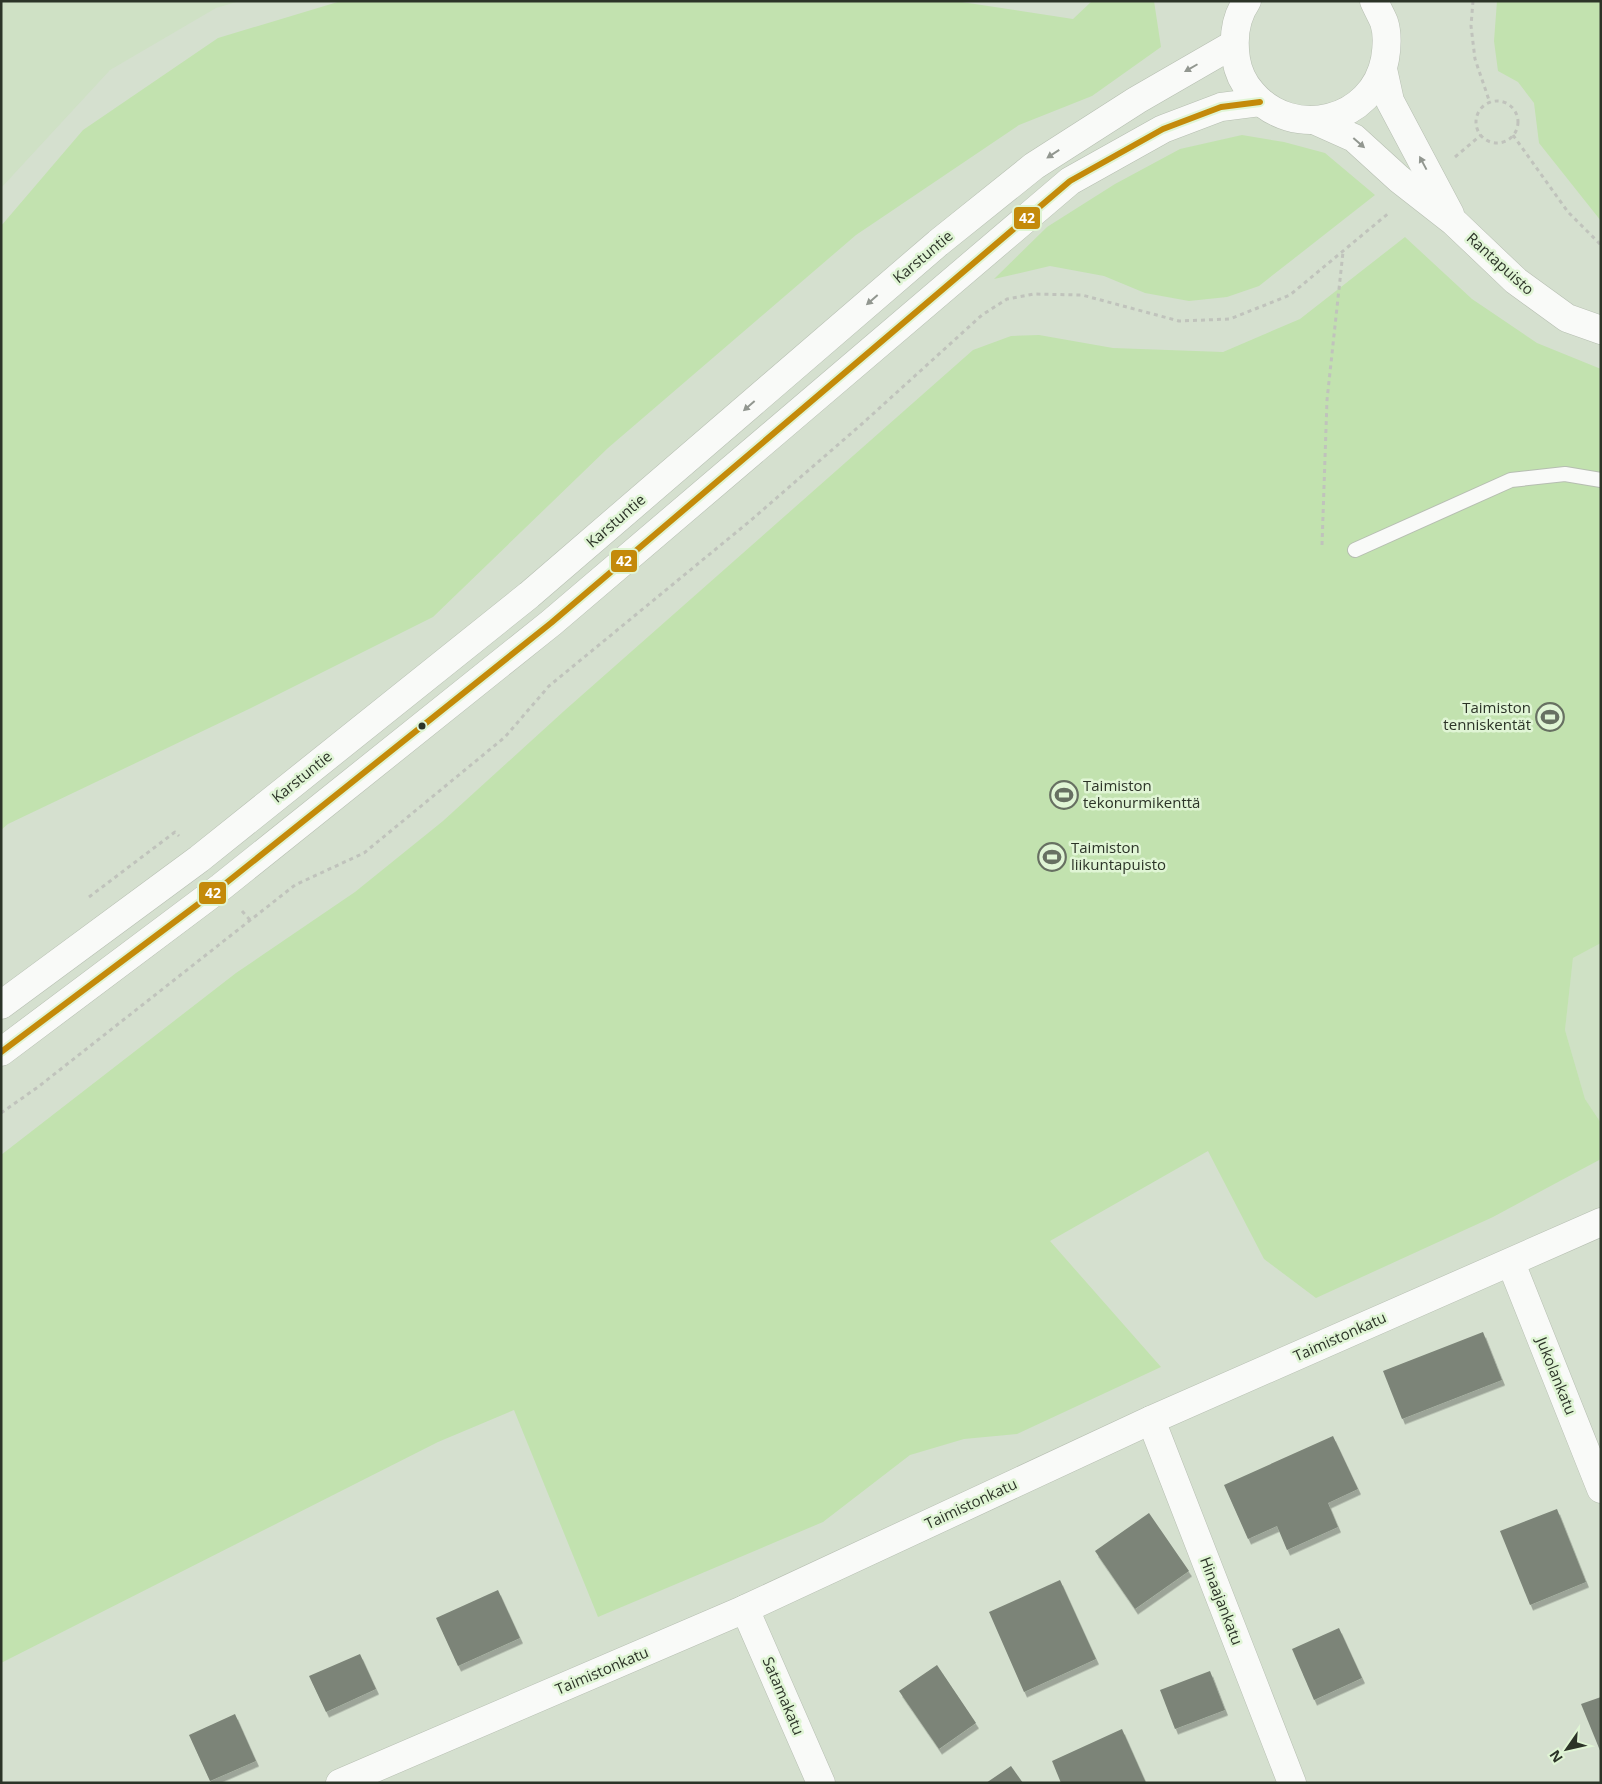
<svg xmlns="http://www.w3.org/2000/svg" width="1602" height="1784" font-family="'Open Sans',sans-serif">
  <defs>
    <filter id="shadow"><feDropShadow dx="3" dy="5.5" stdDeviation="0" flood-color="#0004"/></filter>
  </defs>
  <rect width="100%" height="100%" fill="#d5e0cf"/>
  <!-- built -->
  <g fill="#cfe1c5">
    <polygon points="1,1 240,1 216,8 110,70 1,188"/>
    <polygon points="1601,943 1601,1123 1585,1099 1565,1030 1573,958"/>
  </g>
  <!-- green -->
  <g fill="#c2e2af">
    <polygon points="341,1 955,1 1073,19 1092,1 1154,1 1161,47 1092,96 1019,125 856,235 608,448 433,617 251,708 8,824 1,830 1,226 83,130 218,38"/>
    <polygon points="1497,1 1601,1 1601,221 1539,143 1534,103 1518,82 1498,71 1494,41"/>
    <polygon points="1242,135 1284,142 1325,153 1375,195 1259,286 1227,297 1189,301 1145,293 1104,276 1050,266 994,279 1047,227 1115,184 1180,149"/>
    <polygon points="1405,237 1472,299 1537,343 1601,369 1601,943 1573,958 1565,1030 1585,1099 1601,1123 1601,1159 1493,1217 1316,1298 1264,1259 1208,1151 1050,1241 1161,1367 1017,1434 964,1439 910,1455 823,1522 598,1617 514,1410 438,1442 1,1663 1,1155 236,973 355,892 443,821 564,711 973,350 1011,336 1039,335 1113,348 1223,352 1300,319"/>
  </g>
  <!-- building -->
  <g fill="#7c8478" filter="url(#shadow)">
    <polygon points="1483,1332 1502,1380 1402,1419 1383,1371"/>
    <polygon points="1333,1436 1358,1489 1328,1503 1338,1527 1287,1550 1277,1526 1248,1539 1224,1485"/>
    <polygon points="1557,1509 1586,1582 1530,1605 1500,1531"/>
    <polygon points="1149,1513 1189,1571 1135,1609 1095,1551"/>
    <polygon points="1060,1580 1096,1659 1024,1692 989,1612"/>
    <polygon points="498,1590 520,1638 458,1666 436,1618"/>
    <polygon points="1339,1628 1362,1678 1314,1700 1292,1649"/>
    <polygon points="360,1654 376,1689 326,1712 309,1676"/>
    <polygon points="937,1665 976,1723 939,1749 899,1691"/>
    <polygon points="1210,1671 1225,1710 1175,1729 1160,1690"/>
    <polygon points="1601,1697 1601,1753 1581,1704"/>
    <polygon points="235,1714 256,1761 210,1781 189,1735"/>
    <polygon points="1122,1729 1146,1783 1061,1783 1052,1761"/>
    <polygon points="1011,1766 1023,1783 986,1783"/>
  </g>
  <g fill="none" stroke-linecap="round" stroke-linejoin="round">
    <defs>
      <polyline id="service" points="1355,550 1511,480 1565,474 1601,480"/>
      <g id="minor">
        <polyline points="1511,1263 1601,1489"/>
        <polyline points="1151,1420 1292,1783"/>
        <polyline points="745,1609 821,1783"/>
        <polyline points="340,1783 745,1609 1151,1420 1601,1222"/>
      </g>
      <g id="tertiary">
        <polyline points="1383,69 1390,101 1450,214"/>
        <polyline points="1316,121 1354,138 1399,179 1454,222 1516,281 1567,318 1601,330"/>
      </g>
      <g id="secondary">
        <path d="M1247,1C1235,18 1233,39 1236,59C1238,72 1244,84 1252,93C1293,141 1373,122 1385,59C1387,47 1388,34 1384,22C1381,15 1377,8 1374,1"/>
        <polyline points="1,1005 199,859 529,595 938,243 1034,166 1137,100 1234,44"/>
        <polyline points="1,1052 221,887 551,623 1070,181 1163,129 1221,107 1260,102"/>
      </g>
    </defs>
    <!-- service casing -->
    <use href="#service" stroke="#b6beb1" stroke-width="16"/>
    <!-- minor casing -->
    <use href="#minor" stroke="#b6beb1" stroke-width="29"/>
    <!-- tertiary casing -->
    <use href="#tertiary" stroke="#b6beb1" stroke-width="29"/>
    <!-- secondary casing -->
    <use href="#secondary" stroke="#b6beb1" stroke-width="29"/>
    <!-- path -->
    <g stroke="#c0c3bc" stroke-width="3" stroke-dasharray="4 4" stroke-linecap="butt">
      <polyline points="1473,1 1471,26 1475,59 1490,103"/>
      <circle cx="1497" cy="122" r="21"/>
      <polyline points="1513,135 1568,212 1601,245"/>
      <polyline points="1455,157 1481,135"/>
      <polyline points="1322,545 1327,400 1343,252"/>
      <polyline points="89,897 175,832 179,836"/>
      <polyline points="242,911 250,920"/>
      <polyline points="1,1113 38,1087 295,885 364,853 505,737 549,686 750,521 863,423 982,315 1007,299 1034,294 1082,295 1179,321 1230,319 1290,295 1390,212"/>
    </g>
    <!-- service -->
    <use href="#service" stroke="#f9faf8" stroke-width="14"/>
    <!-- minor -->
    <use href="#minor" stroke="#f9faf8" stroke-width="28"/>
    <!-- tertiary -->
    <use href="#tertiary" stroke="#f9faf8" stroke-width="28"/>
    <!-- secondary -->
    <use href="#secondary" stroke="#f9faf8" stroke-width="28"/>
    <defs>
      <polyline id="bus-1" points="1,1052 221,887 551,623 1070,181 1163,129 1221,107 1260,102"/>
    </defs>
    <!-- bus-1 casing -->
    <use href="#bus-1" stroke="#e0f5d5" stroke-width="10"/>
    <!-- bus-1 -->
    <use href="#bus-1" stroke="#c48a0a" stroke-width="6"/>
  </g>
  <!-- one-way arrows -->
  <defs><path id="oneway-solid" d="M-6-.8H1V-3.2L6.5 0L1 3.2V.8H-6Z" transform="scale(1.25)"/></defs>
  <g fill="#929790">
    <use href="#oneway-solid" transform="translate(1191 68) rotate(150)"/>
    <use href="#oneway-solid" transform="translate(1359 143) rotate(41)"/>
    <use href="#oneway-solid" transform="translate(1053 154) rotate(147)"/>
    <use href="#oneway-solid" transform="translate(1423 163) rotate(-118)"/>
    <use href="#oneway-solid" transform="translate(872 300) rotate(139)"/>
    <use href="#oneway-solid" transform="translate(749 406) rotate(139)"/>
  </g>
  <!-- icons -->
  <defs>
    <symbol id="stadium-ring" viewBox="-11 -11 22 22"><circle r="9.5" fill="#e0f5d5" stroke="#677062" stroke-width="1.5"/><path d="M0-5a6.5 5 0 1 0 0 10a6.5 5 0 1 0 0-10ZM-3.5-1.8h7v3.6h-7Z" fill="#677062"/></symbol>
  </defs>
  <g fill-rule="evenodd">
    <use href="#stadium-ring" x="1534" y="701" width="32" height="32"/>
    <use href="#stadium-ring" x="1048" y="779" width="32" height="32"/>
    <use href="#stadium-ring" x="1036" y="841" width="32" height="32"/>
  </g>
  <!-- markers -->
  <circle fill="#2c3428" stroke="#e0f5d5" stroke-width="2" cx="422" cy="726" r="4.5"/>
  <g text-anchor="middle" stroke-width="5" stroke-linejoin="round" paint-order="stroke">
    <!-- street labels -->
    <g font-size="15" fill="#2c3428" stroke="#e0f5d5">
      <text transform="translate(923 257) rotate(-40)" y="5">Karstuntie</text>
      <text transform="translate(1500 264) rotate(42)" y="5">Rantapuisto</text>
      <text transform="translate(616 521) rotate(-41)" y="5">Karstuntie</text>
      <text transform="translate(302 777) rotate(-39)" y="5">Karstuntie</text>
      <text transform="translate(1340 1337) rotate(-24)" y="5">Taimistonkatu</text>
      <text transform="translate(1556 1376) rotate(68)" y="5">Jukolankatu</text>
      <text transform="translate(971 1504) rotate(-25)" y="5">Taimistonkatu</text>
      <text transform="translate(1221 1601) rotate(69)" y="5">Hinaajankatu</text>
      <text transform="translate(602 1671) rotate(-23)" y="5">Taimistonkatu</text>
      <text transform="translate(783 1696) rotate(67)" y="5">Satamakatu</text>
    </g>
    <!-- poi labels -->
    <g font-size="15" fill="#2c3428" stroke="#e0f5d5" text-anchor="start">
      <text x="1531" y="713" text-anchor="end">Taimiston<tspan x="1531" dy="17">tenniskentät</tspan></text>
      <text x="1083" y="791">Taimiston<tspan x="1083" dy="17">tekonurmikenttä</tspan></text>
      <text x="1071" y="853">Taimiston<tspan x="1071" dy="17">liikuntapuisto</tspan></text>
    </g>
  </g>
  <g stroke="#e0f5d5" stroke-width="2">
    <rect x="1013" y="206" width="28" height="24" rx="5" fill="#c48a0a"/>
    <rect x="610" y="549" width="28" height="24" rx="5" fill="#c48a0a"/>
    <rect x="198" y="881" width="29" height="24" rx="5" fill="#c48a0a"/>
  </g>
  <g font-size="14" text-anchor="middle" font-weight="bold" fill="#fff">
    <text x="1027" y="223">42</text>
    <text x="624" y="566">42</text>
    <text x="213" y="898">42</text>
  </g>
  <!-- border -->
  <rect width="1602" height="1784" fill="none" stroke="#2c3428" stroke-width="5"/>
  <!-- north arrow -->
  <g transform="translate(1567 1749) rotate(236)" stroke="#e0f5d5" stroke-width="4" paint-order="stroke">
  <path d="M0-4L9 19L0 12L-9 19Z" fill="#2c3428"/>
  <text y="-8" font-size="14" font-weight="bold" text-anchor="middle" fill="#2c3428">N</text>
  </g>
</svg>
